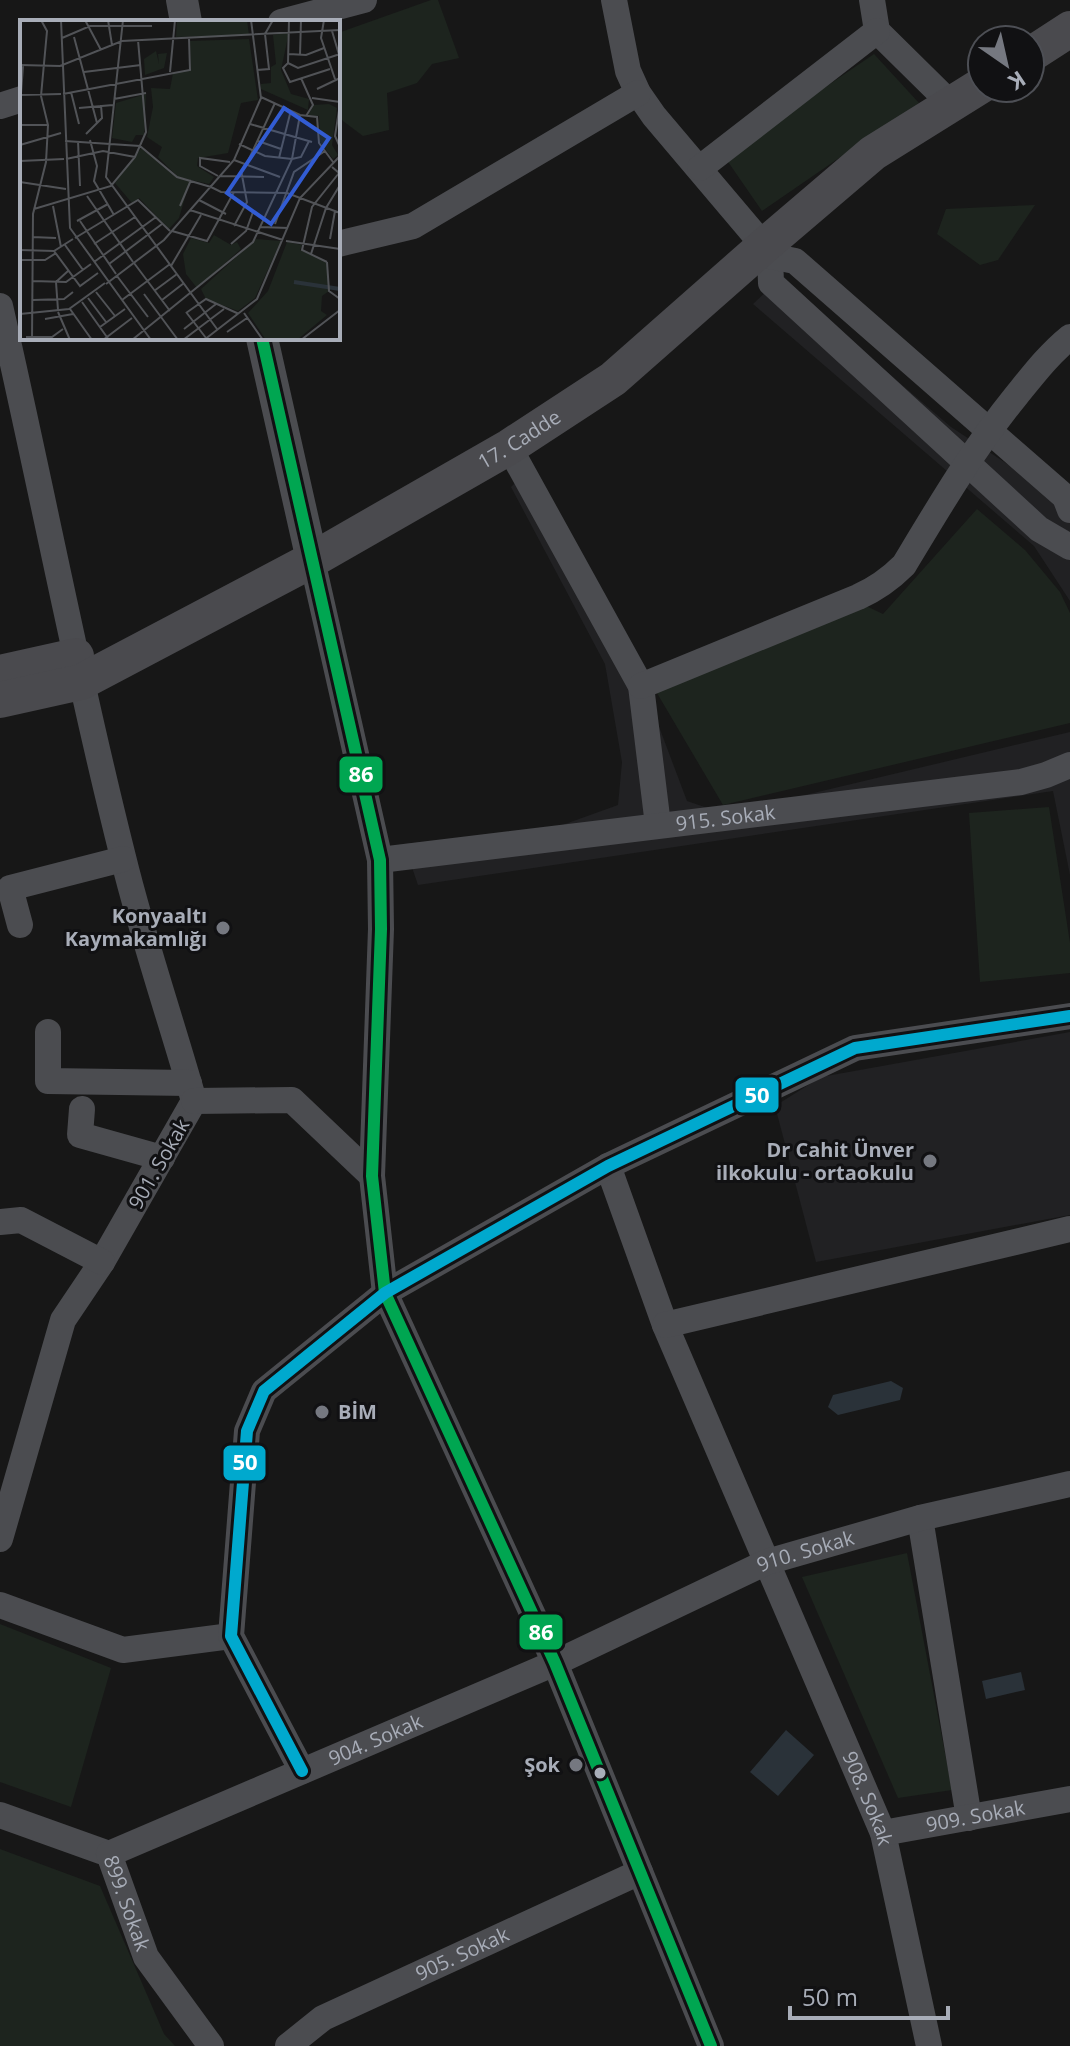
<svg xmlns="http://www.w3.org/2000/svg" width="1070" height="2046" font-family="'Open Sans',sans-serif">
  <rect width="100%" height="100%" fill="#171717"/>
  <!-- built -->
  <g fill="#212123">
    <polygon points="779,279 951,427 1053,494 1070,517 1070,601 1034,546 753,304"/>
    <polygon points="530,468 658,724 687,801 725,814 1070,732 1070,875 1053,791 418,885 404,844 554,828 618,805 622,762 605,664 511,487"/>
    <polygon points="1070,1032 1070,1215 816,1262 775,1106 821,1077"/>
  </g>
  <!-- green -->
  <g fill="#1d241e">
    <polygon points="431,0 438,0 459,58 432,64 417,83 387,93 389,130 363,136 343,121 338,114 338,33"/>
    <polygon points="874,54 919,103 762,211 724,156"/>
    <polygon points="1035,205 998,260 980,265 937,234 946,209"/>
    <polygon points="977,509 1025,550 1060,592 1070,613 1070,723 723,805 654,688 862,604 883,614"/>
    <polygon points="1049,807 1070,943 1070,973 980,982 969,813"/>
    <polygon points="907,1553 952,1790 898,1798 802,1577"/>
    <polygon points="0,1624 111,1668 71,1807 0,1782"/>
    <polygon points="0,1849 100,1886 164,2034 175,2046 0,2046"/>
  </g>
  <!-- water -->
  <g fill="#2a3239">
    <polygon points="891,1381 903,1388 900,1400 838,1415 828,1407 833,1395"/>
    <polygon points="1021,1672 1025,1690 986,1699 982,1681"/>
    <polygon points="786,1730 814,1755 778,1796 750,1772"/>
  </g>
  <g fill="none" stroke-linecap="round" stroke-linejoin="round">
    <!-- minor -->
    <g stroke="#4b4c50" stroke-width="26">
      <polyline points="614,0 628,71 638,93 654,116 764,246 770,256 771,283 1039,529 1070,547"/>
      <polyline points="872,0 877,31 951,104"/>
      <polyline points="281,22 364,0"/>
      <polyline points="0,106 22,99"/>
      <polyline points="700,168 877,31"/>
      <polyline points="338,244 413,226 638,93"/>
      <polyline points="770,256 795,261 1065,497 1070,510"/>
      <path d="M0,306C42,490 77,674 123,857C143,939 171,1020 194,1101L102,1262L63,1320L0,1539"/>
      <polyline points="509,447 641,686 658,825"/>
      <polyline points="312,560 380,860 381,929 372,1176 385,1293 555,1663 711,2046"/>
      <path d="M641,686L858,597C876,589 890,579 904,565C939,507 973,449 1016,396C1033,375 1049,354 1070,337"/>
      <path id="s1" d="M380,860L1021,782L1046,775L1070,765"/>
      <polyline points="20,925 10,888 123,859"/>
      <polyline points="48,1032 48,1081 189,1083"/>
      <polyline points="194,1101 292,1100 372,1176"/>
      <polyline points="82,1109 80,1135 162,1158"/>
      <path id="s2" d="M608,1166L665,1325L883,1833L929,2046"/>
      <polyline points="0,1222 21,1220 102,1262"/>
      <polyline points="665,1325 1070,1229"/>
      <polyline points="920,1518 969,1818"/>
      <polyline points="0,1605 123,1650 231,1636"/>
      <polyline points="302,1771 231,1636 247,1431 264,1391 385,1293 608,1166 855,1048 1070,1016"/>
      <path id="s3" d="M0,1815L109,1854L146,1957L211,2046"/>
      <path id="s4" d="M883,1833L1070,1799"/>
      <path id="s5" d="M109,1854L555,1663L767,1562L920,1518L1070,1484"/>
      <path id="s6" d="M288,2046L323,2018L640,1872"/>
    </g>
    <!-- tertiary -->
    <g stroke="#4b4c50" stroke-width="32">
      <polyline points="182,0 186,22"/>
      <polyline points="262,338 312,560"/>
    </g>
    <!-- secondary -->
    <g stroke="#4a4a4e" stroke-width="36">
      <polyline points="1030,55 1070,29"/>
      <polyline points="0,673 76,656"/>
      <path id="s7" d="M0,700L81,682L312,560L509,447L613,379L764,246L873,153L982,85"/>
    </g>
    <defs>
      <polyline id="bus-1" points="262,338 380,860 381,929 372,1176 385,1293 555,1663 711,2046"/>
      <polyline id="bus-2" points="302,1771 231,1636 247,1431 264,1391 385,1293 608,1166 855,1048 1070,1016"/>
    </defs>
    <!-- bus-1 casing -->
    <use href="#bus-1" stroke="#111113" stroke-width="18"/>
    <!-- bus-2 casing -->
    <use href="#bus-2" stroke="#111113" stroke-width="18"/>
    <!-- bus-1 -->
    <use href="#bus-1" stroke="#00a651" stroke-width="12"/>
    <!-- bus-2 -->
    <use href="#bus-2" stroke="#00a9ce" stroke-width="12"/>
  </g>
  <!-- markers -->
  <g fill="#757880" stroke="#111113" stroke-width="3">
    <circle cx="223" cy="928" r="8"/>
    <circle cx="930" cy="1161" r="8"/>
    <circle cx="322" cy="1412" r="8"/>
    <circle cx="576" cy="1765" r="8"/>
  </g>
  <circle fill="#a8adb8" stroke="#111113" stroke-width="3" cx="600" cy="1773" r="7"/>
  <g text-anchor="middle" stroke-width="6" stroke-linejoin="round" paint-order="stroke">
    <!-- street labels -->
    <g font-size="20" fill="#a8adb8" stroke="#111113">
      <text dy="7" stroke="none"><textPath href="#s7" startOffset="584">17. Cadde</textPath></text>
      <text dy="7" stroke="none"><textPath href="#s1" startOffset="348">915. Sokak</textPath></text>
      <text transform="translate(159 1164) rotate(-60)" y="7">901. Sokak</text>
      <text dy="7" stroke="none"><textPath href="#s5" startOffset="760">910. Sokak</textPath></text>
      <text dy="7" stroke="none"><textPath href="#s5" startOffset="290">904. Sokak</textPath></text>
      <text dy="7" stroke="none"><textPath href="#s2" startOffset="684">908. Sokak</textPath></text>
      <text dy="7" stroke="none"><textPath href="#s4" startOffset="94">909. Sokak</textPath></text>
      <text dy="7" stroke="none"><textPath href="#s3" startOffset="168">899. Sokak</textPath></text>
      <text dy="7" stroke="none"><textPath href="#s6" startOffset="198">905. Sokak</textPath></text>
    </g>
    <!-- poi labels -->
    <g font-size="20" font-weight="bold" fill="#a8adb8" stroke="#111113" text-anchor="end">
      <text x="207" y="923">Konyaaltı<tspan x="207" dy="23">Kaymakamlığı</tspan></text>
      <text x="914" y="1157">Dr Cahit Ünver<tspan x="914" dy="23">ilkokulu - ortaokulu</tspan></text>
      <text x="338" y="1419" text-anchor="start">BİM</text>
      <text x="560" y="1772">Şok</text>
    </g>
  </g>
  <!-- overview -->
  <g transform="translate(20 20)">
    <rect width="320" height="320" fill="#171717"/>
    <path d="M157,0H227L229,15L156,17ZM269,12L261,50L271,74L289,79L288,90L241,69V64L251,63V47L256,44L253,15ZM229,19L238,80L221,83L208,133L178,138L177,146L194,157L189,164L158,157L138,137L142,127L127,117L133,87L131,68L150,69L153,53L171,50L170,21ZM136,31L139,44L138,34L147,33L144,48L125,55L124,39ZM126,74L124,115H116L112,122L92,118L96,83ZM309,84L317,88L312,125L318,135L313,139L300,122L299,96L288,95L294,85ZM121,128L152,154L170,161L159,198L149,209L119,178L112,183L95,163ZM194,215L211,225L217,222L221,229L177,268L166,254L163,234L171,218L189,223ZM236,219L261,221L235,278L218,291L186,279L181,269ZM267,222L282,225L280,230L307,243L309,271L302,276L301,291L307,295L277,320H246L228,293L248,271Z" fill="#1d241e"/>
    <path fill="none" stroke="#2a3239" stroke-width="4" d="M274,262L320,269"/>
    <path fill="none" stroke="#515357" stroke-width="2" d="M41,0L50,208L131,320M65,0L81,30M88,0L92,25M103,0L86,157L197,309M269,0L268,43L263,48L270,62L310,49M304,0L301,18L315,59M312,11L320,38M54,17L77,103M42,18L70,6H132M269,34L286,35L304,28M280,35L281,0M268,43L278,48L320,34M0,45L40,46L102,21L320,10M237,50L249,49L245,14L253,0M64,52L121,45M150,52L155,0M281,58L293,85L286,96M297,69L320,58M51,72L59,104M43,74L170,50L169,18M0,75L41,74M241,77L280,95L297,97L299,123L313,142M292,78L320,82M94,79L126,73M320,84L315,116L320,127M0,87L3,46M59,88L93,85M230,104L292,122M0,105H28M66,114L82,98L81,85M70,120L77,146L74,161L94,195M45,121L120,126L157,157L191,167M58,121L60,166M238,121L261,129M219,124L245,136L272,139L281,137L289,121M0,125L41,113M259,138L271,90M46,139L83,131L115,137M214,140L260,157M0,141L44,139M228,141L255,83M198,156L180,146V138L210,142M200,156L244,157M0,162L46,169M191,167L201,172L267,173L320,193M67,176L113,242M179,180L206,194M33,186L41,227M160,186L171,160M14,189L91,166L115,137L126,112L118,20M170,190L263,220M57,201L88,184M60,201L96,254M255,204L274,152L305,131M214,206L227,182L221,150M240,207L268,208M152,211L187,221L214,172M12,217L36,218M55,218L118,180L150,211M310,219L315,191M266,221L320,229M74,224L115,197M211,224L226,211L233,192M45,225L63,250M0,230L34,231L53,219M34,231L60,266L78,253M291,234L306,188L320,165M0,240H25L36,233M74,242L136,197M307,242L282,230L292,187L319,153L312,147M307,242L309,271L320,279M114,243L150,291M89,244L142,204M151,246L181,195M97,256L128,297M13,261L46,262L71,244M86,264L144,220L214,140L241,78L231,0M134,271L157,254M76,272L95,296M124,274L158,320M68,278L86,302M13,280L44,279L53,272M102,280L150,244M142,280L164,263M62,282L89,320M50,289L72,320M38,290L36,262L48,251M38,292L50,320M166,292L186,318M166,293L186,279L219,294M224,293L243,320M0,294L49,289L85,263M25,299L53,294M80,307L105,289M164,309L196,284M207,312L227,298M6,317H32L43,309M12,320L13,194L26,142L28,105L21,76L27,11L21,0M83,320L112,298M112,320L233,222L272,139L280,95M163,320L204,289M184,320L237,279L280,178L320,136M281,320L320,290"/>
    <path fill="#325cd3" fill-opacity="0.15" stroke="#325cd3" stroke-width="4" d="M264,88L309,118L251,204L207,173Z"/>
    <rect width="320" height="320" fill="none" stroke="#a8adb8" stroke-width="4"/>
  </g>
  <g stroke="#111113" stroke-width="3">
    <rect x="338" y="755" width="46" height="39" rx="8" fill="#00a651"/>
    <rect x="734" y="1076" width="46" height="38" rx="8" fill="#00a9ce"/>
    <rect x="222" y="1444" width="45" height="38" rx="8" fill="#00a9ce"/>
    <rect x="518" y="1613" width="46" height="38" rx="8" fill="#00a651"/>
  </g>
  <g font-size="22" text-anchor="middle" font-weight="bold" fill="#fff">
    <text x="361" y="782">86</text>
    <text x="757" y="1103">50</text>
    <text x="245" y="1470">50</text>
    <text x="541" y="1640">86</text>
  </g>
  <!-- north arrow -->
  <g transform="translate(1006 64) rotate(146)"><circle r="38" fill="#111113" stroke="#4d4f55" stroke-width="2"/>
  <path d="M0-6L14 30L0 20L-14 30Z" fill="#757880"/>
  <text y="-12" font-size="22" font-weight="bold" text-anchor="middle" fill="#a8adb8">K</text>
  </g>
  <!-- scale -->
  <path d="M790 2006v12h158v-12" fill="none" stroke="#a8adb8" stroke-width="4"/>
  <text x="802" y="2006" font-size="24" fill="#a8adb8" stroke="#111113" stroke-width="6" paint-order="stroke">50 m</text>
</svg>
